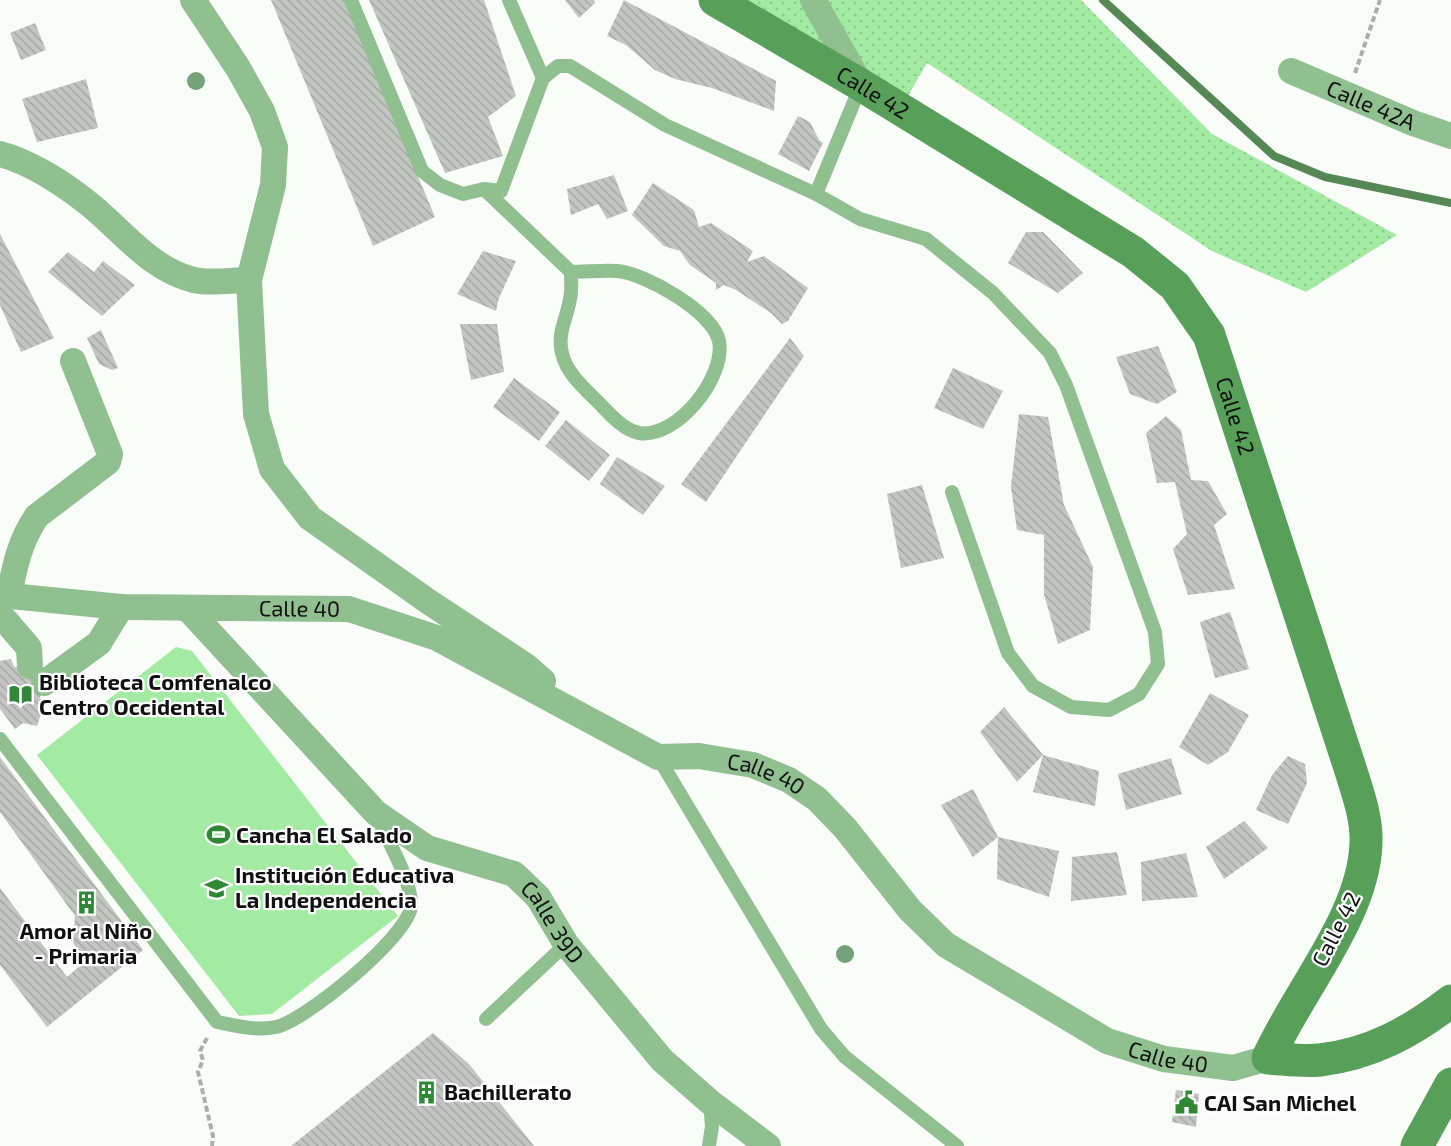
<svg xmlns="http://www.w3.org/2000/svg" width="1451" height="1146" font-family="'Exo 2',sans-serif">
  <defs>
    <pattern id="grass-dots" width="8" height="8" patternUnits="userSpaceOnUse" patternTransform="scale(1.5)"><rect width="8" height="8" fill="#a3eaa2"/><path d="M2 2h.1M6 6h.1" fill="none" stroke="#8bc88a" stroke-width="1.8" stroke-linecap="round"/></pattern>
    <pattern id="building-back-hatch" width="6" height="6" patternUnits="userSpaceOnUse" patternTransform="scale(1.5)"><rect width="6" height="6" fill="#c2c5c2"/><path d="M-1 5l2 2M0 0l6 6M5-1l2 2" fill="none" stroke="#a6a8a6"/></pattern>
  </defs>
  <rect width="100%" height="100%" fill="#f9fcf9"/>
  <!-- grass -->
  <polygon fill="url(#grass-dots)" points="743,0 1081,0 1212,134 1397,235 1306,292 1212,251 927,63 908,96"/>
  <!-- pitch -->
  <polygon fill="#a3eaa2" points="176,647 192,651 398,916 272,1014 239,1016 37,755"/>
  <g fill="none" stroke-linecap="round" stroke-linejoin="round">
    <!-- stream -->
    <polyline stroke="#568856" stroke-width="8" points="1103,0 1274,156 1325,177 1451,203"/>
  </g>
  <!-- building -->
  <g fill="url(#building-back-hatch)">
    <polygon points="271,0 344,0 435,217 373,246"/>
    <polygon points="369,0 484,0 516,96 488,117 503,156 445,173"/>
    <polygon points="565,0 594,0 595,3 579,18"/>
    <polygon points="624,0 776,81 774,111 712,88 675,79 655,70 626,45 607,36"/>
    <polygon points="35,23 46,50 21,60 10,33"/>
    <polygon points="86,79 98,128 37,142 22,99"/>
    <polygon points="798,116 810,122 819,140 823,143 809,171 778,154"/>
    <polygon points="614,175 628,211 607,219 598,204 571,215 567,189"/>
    <polygon points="653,183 694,210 699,227 711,223 753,251 747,262 764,256 808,288 788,321 782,324 771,313 736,290 724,285 716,290 716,283 690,265 680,251 664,246 632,215"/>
    <polygon points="1026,232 1043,232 1083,273 1058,293 1008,263"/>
    <polygon points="0,234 54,338 21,352 0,305"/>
    <polygon points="483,251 516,261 499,298 496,311 457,294"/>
    <polygon points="68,252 94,272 103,261 135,285 102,316 48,272"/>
    <polygon points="460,324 497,324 504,372 471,380"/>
    <polygon points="101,330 118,368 112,370 99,364 87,338"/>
    <polygon points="790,338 804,356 706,502 681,484"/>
    <polygon points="1158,346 1177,392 1157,404 1130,394 1116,357"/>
    <polygon points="953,368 1003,391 983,429 934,408"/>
    <polygon points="514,378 560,412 539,441 493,407"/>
    <polygon points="1019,414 1048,417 1064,505 1093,567 1090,630 1058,644 1044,594 1044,535 1017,530 1011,487"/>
    <polygon points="1166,416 1181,430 1191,480 1208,481 1227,514 1214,525 1235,589 1188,595 1173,549 1187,534 1175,482 1157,483 1146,433"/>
    <polygon points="566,420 610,455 589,481 545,446"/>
    <polygon points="617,457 665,486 643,515 600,484"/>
    <polygon points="922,485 944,558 901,568 887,494"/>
    <polygon points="1230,612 1249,669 1215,678 1200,622"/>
    <polygon points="11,659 14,667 30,666 43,693 39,698 45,701 37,726 23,723 15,729 0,709 0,661"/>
    <polygon points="1210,693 1249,715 1228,752 1208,765 1179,747"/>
    <polygon points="1004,707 1043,755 1099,771 1095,806 1033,792 1043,755 1017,782 980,732"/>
    <polygon points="1288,756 1305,764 1307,783 1288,824 1256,810 1272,775"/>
    <polygon points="0,757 143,950 47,1027 0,965 0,888 67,977 83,963 73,942 75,916 0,812"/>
    <polygon points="1171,758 1182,794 1126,810 1118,774"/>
    <polygon points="973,789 998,837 973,857 941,805"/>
    <polygon points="1244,821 1268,848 1224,879 1206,847"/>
    <polygon points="998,837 1059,851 1049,897 997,879"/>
    <polygon points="1117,852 1127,895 1071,901 1072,857"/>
    <polygon points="1186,853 1198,897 1142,901 1141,862"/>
    <polygon points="433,1033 469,1064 534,1146 291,1146"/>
    <polygon points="1176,1090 1199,1094 1196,1127 1172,1122"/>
  </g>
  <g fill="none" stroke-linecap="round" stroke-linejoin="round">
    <!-- path -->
    <g stroke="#abaeab" stroke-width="4" stroke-dasharray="6 3" stroke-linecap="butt">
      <polyline points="1355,73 1380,0"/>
      <polyline points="207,1038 200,1051 203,1060 198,1072 213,1136 212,1146"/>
    </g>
    <!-- lane -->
    <g stroke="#90bf90" stroke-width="14">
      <polyline points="351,0 422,171 440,185 463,194 484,189 501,191 543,78 558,66 570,66 665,125 816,194"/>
      <polyline points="509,0 543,78"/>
      <polyline points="861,85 816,194 860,219 926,239 993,293 1050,353 1066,385 1155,632 1158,664 1139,694 1109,710 1071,707 1033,686 1008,653 952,492"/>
      <path d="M484,189L571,272C586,272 602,270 617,271C645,273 713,312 719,341C726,377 677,439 639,433C623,430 610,414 599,403C585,389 566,373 562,353C557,333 567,318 570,299C572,291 571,281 571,272"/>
      <path d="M0,739L217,1022C237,1026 256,1031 276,1027C305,1021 409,936 411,906C412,881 389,844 379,820"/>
      <polyline points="658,757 821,1029 845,1057 957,1146"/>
      <polyline points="486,1019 566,944"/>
      <polyline points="709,1146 712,1126 710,1102"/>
    </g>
    <!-- street -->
    <g stroke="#90bf90" stroke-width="26">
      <polyline points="193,0 238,68 262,111 275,147 273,185 249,280 256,414 272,469 310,518 429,602 526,666 543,681"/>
      <polyline points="813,0 861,85"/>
      <path id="s1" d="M1291,71L1413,123L1451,136"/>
      <path d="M0,154C28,161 61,182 84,200C120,227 148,269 194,280C210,284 232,280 249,280"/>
      <path id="s2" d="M0,595L121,607L349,609L437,638L658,757L699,756L753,765L789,780L817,799L845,828L910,910L946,945L1107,1041L1164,1059L1233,1068L1268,1058"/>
      <path d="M9,597C14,568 20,540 37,516L108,462L110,454L73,361"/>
      <path id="s3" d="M188,609L376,813L427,848L514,874L538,897L566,944L662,1060L710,1102L768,1146"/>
      <polyline points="5,620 29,648 30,666"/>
      <polyline points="44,683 99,643 121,607"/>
    </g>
    <!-- secondary -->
    <g stroke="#58a05a" stroke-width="33">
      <path id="s4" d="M715,0L861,85L1133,252L1175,286L1209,335L1351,771C1358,794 1367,818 1366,843C1364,916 1298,991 1268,1058C1285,1059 1303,1062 1320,1060C1371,1054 1411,1032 1451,1001"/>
      <polyline points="1417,1146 1451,1084"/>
    </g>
  </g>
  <!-- trees -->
  <g fill="#73a17a">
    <circle cx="196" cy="81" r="9"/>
    <circle cx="845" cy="954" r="9"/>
  </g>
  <!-- icons -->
  <defs>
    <symbol id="library-bare" viewBox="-9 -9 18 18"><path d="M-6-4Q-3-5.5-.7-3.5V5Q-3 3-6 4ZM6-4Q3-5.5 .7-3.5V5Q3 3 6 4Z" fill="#308736" stroke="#fff" stroke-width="2.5" paint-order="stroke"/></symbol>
    <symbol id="stadium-bare" viewBox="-9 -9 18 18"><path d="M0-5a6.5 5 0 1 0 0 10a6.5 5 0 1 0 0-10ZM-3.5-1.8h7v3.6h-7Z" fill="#308736" stroke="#fff" stroke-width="2.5" paint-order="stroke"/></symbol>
    <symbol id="school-bare" viewBox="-9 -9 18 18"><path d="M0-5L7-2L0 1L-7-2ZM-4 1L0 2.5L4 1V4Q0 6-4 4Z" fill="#308736" stroke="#fff" stroke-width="2.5" paint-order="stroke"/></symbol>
    <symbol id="building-bare" viewBox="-9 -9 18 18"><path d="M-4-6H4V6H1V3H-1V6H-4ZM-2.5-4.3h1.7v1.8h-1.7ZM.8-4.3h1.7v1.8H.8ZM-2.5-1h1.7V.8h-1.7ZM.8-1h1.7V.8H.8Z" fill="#308736" stroke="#fff" stroke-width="2.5" paint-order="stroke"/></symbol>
    <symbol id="civic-bare" viewBox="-9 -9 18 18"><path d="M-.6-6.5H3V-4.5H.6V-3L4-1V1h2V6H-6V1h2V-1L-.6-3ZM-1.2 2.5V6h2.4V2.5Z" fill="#308736" stroke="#fff" stroke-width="2.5" paint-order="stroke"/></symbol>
  </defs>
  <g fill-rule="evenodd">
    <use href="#library-bare" x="4" y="678" width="33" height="33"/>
    <use href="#stadium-bare" x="202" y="818" width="33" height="33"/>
    <use href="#school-bare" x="200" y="872" width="33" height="33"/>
    <use href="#building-bare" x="70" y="886" width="33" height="33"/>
    <use href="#building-bare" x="410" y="1076" width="33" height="33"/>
    <use href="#civic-bare" x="1170" y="1086" width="33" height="33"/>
  </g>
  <g text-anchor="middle" stroke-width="4.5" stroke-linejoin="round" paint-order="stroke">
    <!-- street labels -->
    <g font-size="22" fill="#0f100f" stroke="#fff">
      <text dy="8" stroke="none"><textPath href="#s4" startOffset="183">Calle 42</textPath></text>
      <text dy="8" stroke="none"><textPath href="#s1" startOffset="87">Calle 42A</textPath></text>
      <text dy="8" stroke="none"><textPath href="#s4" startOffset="687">Calle 42</textPath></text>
      <text dy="8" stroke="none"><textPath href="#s2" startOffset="300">Calle 40</textPath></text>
      <text dy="8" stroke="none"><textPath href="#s2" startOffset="804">Calle 40</textPath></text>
      <text dy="8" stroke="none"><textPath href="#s3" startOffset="492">Calle 39D</textPath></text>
      <text transform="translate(1336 929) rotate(-63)" y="8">Calle 42</text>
      <text dy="8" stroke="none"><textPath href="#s2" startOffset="1308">Calle 40</textPath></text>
    </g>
    <!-- poi labels -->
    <g font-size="22" font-weight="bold" fill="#0f100f" stroke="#fff" text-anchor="start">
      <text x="39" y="690">Biblioteca Comfenalco<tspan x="39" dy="25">Centro Occidental</tspan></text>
      <text x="236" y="843">Cancha El Salado</text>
      <text x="235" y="883">Institución Educativa<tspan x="235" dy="25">La Independencia</tspan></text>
      <text x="86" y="939" text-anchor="middle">Amor al Niño<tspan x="86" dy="25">- Primaria</tspan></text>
      <text x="444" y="1100">Bachillerato</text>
      <text x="1204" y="1111">CAI San Michel</text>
    </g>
  </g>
</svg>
